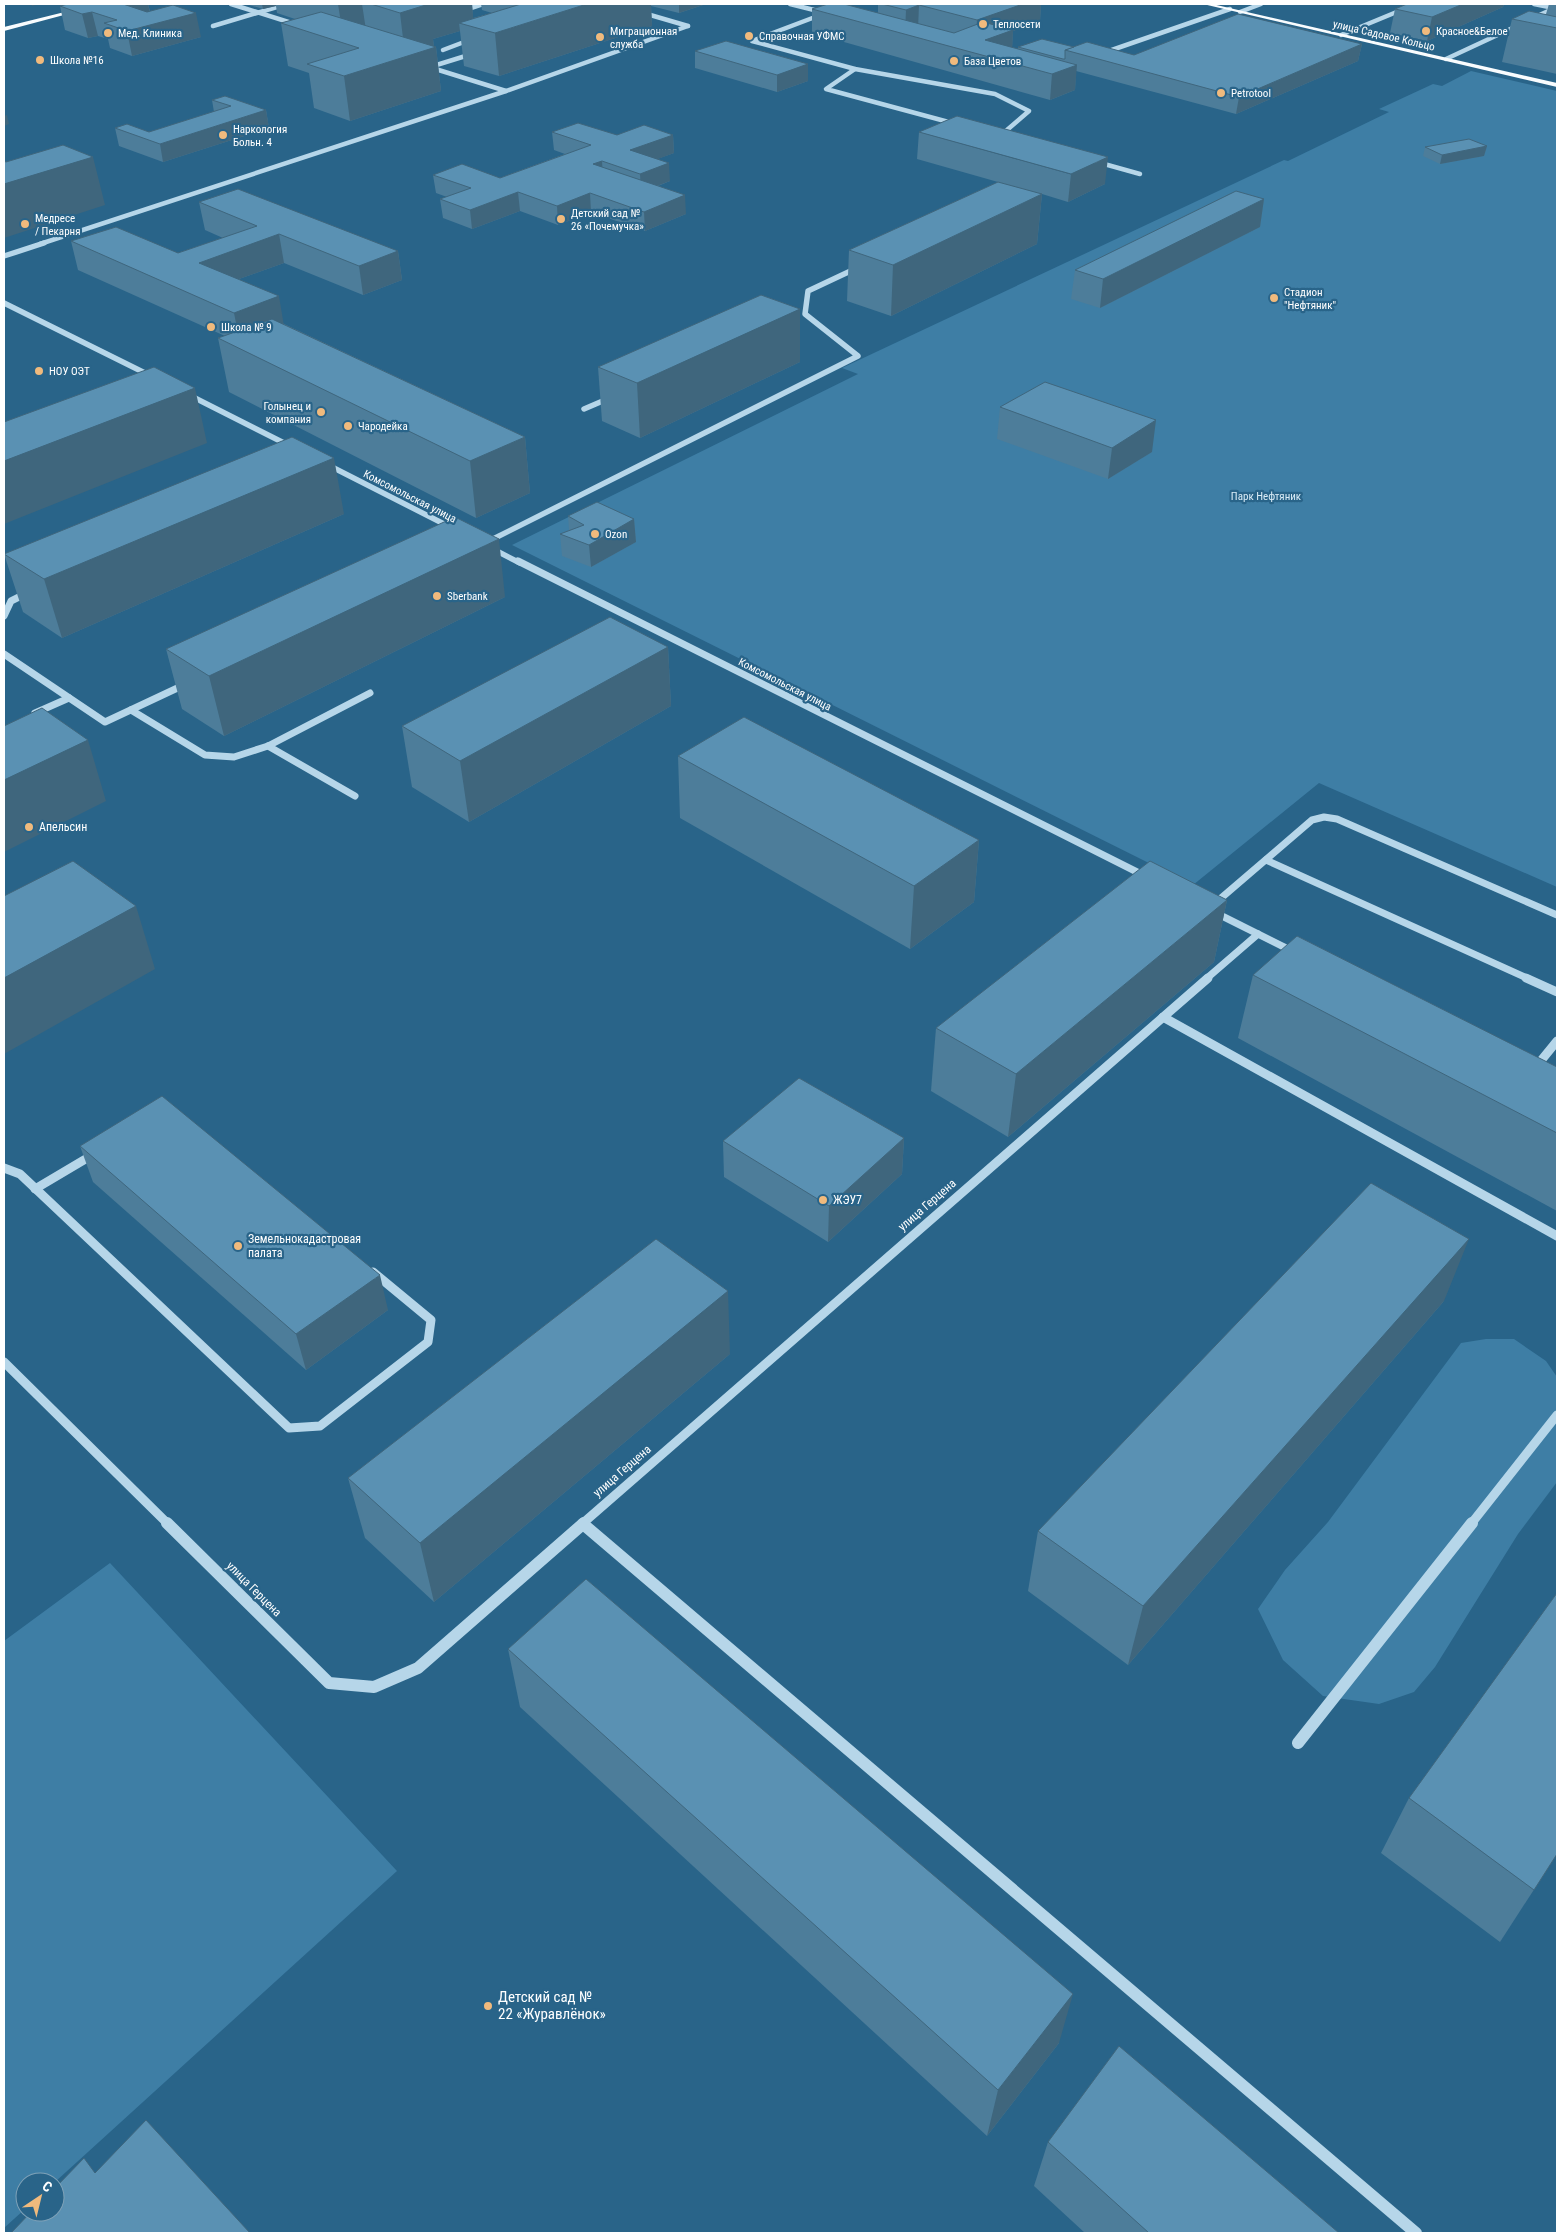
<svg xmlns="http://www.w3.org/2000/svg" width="1561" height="2237" font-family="'Roboto Condensed',sans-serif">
  <rect width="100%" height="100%" fill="#296489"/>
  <!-- green -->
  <g fill="#3e7ea5">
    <polygon points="1471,71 1557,91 1557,887 1319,783 1193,885 512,545 858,374 842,368 1284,160 1288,161 1389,112 1379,109 1433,84 1442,86"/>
    <polygon points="1486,1339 1514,1339 1546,1361 1557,1377 1557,1482 1518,1534 1435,1667 1414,1692 1379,1704 1323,1696 1283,1660 1258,1609 1285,1570 1328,1522 1461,1343"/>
    <polygon points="110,1563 397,1871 55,2182 25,2182 25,2209 4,2228 4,1641"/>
  </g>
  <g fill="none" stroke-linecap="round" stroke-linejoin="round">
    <!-- minor-far4 -->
    <g stroke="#b6d6e9" stroke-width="4.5">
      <polyline points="231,4 298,25"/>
      <polyline points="790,4 822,12"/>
      <polyline points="1534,4 1554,8"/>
      <polyline points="462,11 483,4"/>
      <polyline points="640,12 688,26"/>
      <polyline points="1240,12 1261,4"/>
      <polyline points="823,14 752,41 855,69 995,94 1029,111 1000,136"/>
      <polyline points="1533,18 1557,7"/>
      <polyline points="213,26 287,4"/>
      <polyline points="1341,35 1416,4"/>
      <polyline points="443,50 472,39"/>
      <polyline points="1106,52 1230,9"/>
      <polyline points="1446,59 1519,25"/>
      <polyline points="429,67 506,91"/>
      <polyline points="430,67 472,54"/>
      <polyline points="855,69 826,89 956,124"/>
      <polyline points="1097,162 1140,174"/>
      <polyline points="40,244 506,91 688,26"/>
    </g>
    <!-- minor-far3 -->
    <g stroke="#b6d6e9" stroke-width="5.5">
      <polyline points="4,256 44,243"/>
      <polyline points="4,303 151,376"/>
      <polyline points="187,394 290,446"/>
      <polyline points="584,409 612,397"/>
      <polyline points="326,464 450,527"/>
      <polyline points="485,543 858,356 805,314 808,291 859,267"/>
      <polyline points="491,548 520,563"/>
    </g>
    <!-- minor-far2 -->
    <g stroke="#b6d6e9" stroke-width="7">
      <polyline points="518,561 1145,876"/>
      <polyline points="4,616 11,601 27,593"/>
      <polyline points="4,654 105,722 186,684"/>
      <polyline points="131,710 205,755 234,757 268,746 370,693"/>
      <polyline points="35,713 69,698"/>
      <polyline points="268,746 355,796"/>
      <polyline points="1266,860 1529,979"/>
      <polyline points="1213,905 1312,820 1324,817 1337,819 1557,915"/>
      <polyline points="1214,912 1294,952"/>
      <polyline points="1206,979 1258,934"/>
    </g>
    <!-- minor-far1 -->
    <g stroke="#b6d6e9" stroke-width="9">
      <polyline points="1526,978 1557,992"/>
      <polyline points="1163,1017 1557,1236"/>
      <polyline points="1535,1068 1557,1041"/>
      <polyline points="4,1168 20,1174 289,1428 320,1426 428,1342 431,1320 373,1272"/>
      <polyline points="35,1189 94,1154"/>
      <polyline points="4,1362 168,1524"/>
      <polyline points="582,1524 1208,978"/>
      <polyline points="1471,1524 1557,1415"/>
    </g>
    <!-- minor -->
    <g stroke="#b6d6e9" stroke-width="12">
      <polyline points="167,1523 329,1683 374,1687 418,1668 584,1523"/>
      <polyline points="583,1524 1416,2233"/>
      <polyline points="1298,1743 1472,1523"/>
    </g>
    <!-- major -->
    <g fill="#f9fcfe" fill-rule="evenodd">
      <polygon points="97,4 105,4 4,31 4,27"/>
      <polygon points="1203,4 1212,4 1557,83 1557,87"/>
    </g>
  </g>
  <!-- wall -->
  <g fill="#4d7d9a">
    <polygon points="148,4 150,11 201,37 132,56 110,48 108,39 98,36 88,38 65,30 60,6"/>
    <polygon points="246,4 472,4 473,18 492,13 482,10 481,4 703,4 703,5 679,13 651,6 652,26 499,76 464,66 460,31 433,39 434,47 436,47 441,91 350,121 314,108 309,73 288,66 281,23 295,19 277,13 276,6 263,9"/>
    <polygon points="878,4 1041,4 1040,21 1013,31 1012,47 1018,49 1018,47 1074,47 1134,55 1362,44 1358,61 1236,114 1076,71 1075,90 1050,100 812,33 812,9 878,13"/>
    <polygon points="1407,4 1504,4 1503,7 1427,41 1390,33 1395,9"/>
    <polygon points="1549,4 1557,4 1557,74 1502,62 1512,19 1546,14"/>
    <polygon points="695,51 808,81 777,92 695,68"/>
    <polygon points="212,100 266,110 269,128 163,162 119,146 115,128 149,132 214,112"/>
    <polygon points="552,132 617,135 673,135 674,153 657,159 670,181 658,186 686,214 645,231 591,212 558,225 520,211 472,229 443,218 440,199 447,197 436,193 433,175 500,178 565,154 554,150"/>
    <polygon points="919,132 1105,184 1068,202 1042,194 1037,244 891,316 847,301 849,250 998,182 917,159"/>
    <polygon points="1487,146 1484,156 1440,164 1423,156 1425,147"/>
    <polygon points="1264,199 1260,227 1100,308 1071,299 1075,270"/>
    <polygon points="199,202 398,251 402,280 363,295 284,263 239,279 284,324 525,437 530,493 476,518 229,392 218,338 225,336 78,270 71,241 178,253 223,238 205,230"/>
    <polygon points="800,362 640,438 602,421 598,367"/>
    <polygon points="1000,407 1152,452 1108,479 997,439"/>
    <polygon points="344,514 62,638 23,612 4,554"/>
    <polygon points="568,516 634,519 636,542 591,567 562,556 560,534 569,530"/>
    <polygon points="505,597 224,736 182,709 166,649"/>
    <polygon points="668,647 671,706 469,822 412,787 402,726"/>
    <polygon points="678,756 979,840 974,902 910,949 680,818"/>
    <polygon points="1227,900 1214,962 1008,1137 931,1091 936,1028"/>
    <polygon points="1253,975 1557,1067 1557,1211 1238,1038"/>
    <polygon points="904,1138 902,1174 828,1242 724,1177 723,1141"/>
    <polygon points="80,1146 388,1310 306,1370 93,1182"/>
    <polygon points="1444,1301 1128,1665 1028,1591 1038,1531"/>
    <polygon points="730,1354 434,1602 365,1538 348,1478"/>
    <polygon points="508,1649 1059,2043 987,2136 520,1707"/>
    <polygon points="1409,1798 1557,1854 1500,1942 1381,1853"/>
    <polygon points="1048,2142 1339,2233 1085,2233 1034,2186"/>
  </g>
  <!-- shaded-wall -->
  <g fill="#3f667d">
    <polygon points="31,4 40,4 32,6"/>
    <polygon points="123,4 148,4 152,22"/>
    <polygon points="262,4 276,4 276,6 263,9"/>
    <polygon points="338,4 362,4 366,30 343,36"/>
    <polygon points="416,4 472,4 474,26 459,23 460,31 433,39 434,47 405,55 400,13"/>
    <polygon points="587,4 651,4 652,26 499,76 495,33"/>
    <polygon points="682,4 703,4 703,5 679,13 679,5"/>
    <polygon points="1020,4 1041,4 1040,21 1013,31 1012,55 975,44 977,20"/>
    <polygon points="1463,4 1504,4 1503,7 1427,41 1432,17"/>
    <polygon points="919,5 918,29 905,34 906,10"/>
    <polygon points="92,12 98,36 88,38 82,14"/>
    <polygon points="196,13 201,37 132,56 127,31"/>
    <polygon points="1362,44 1358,61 1236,114 1239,97"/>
    <polygon points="436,47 441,91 350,121 344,76"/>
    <polygon points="808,64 808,81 777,92 777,75"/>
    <polygon points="1077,65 1075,90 1050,100 1052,74"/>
    <polygon points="266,110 269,128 163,162 160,144"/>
    <polygon points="7,115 9,124 4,126 4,116"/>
    <polygon points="673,135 674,153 631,169 630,150"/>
    <polygon points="1487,146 1484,156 1440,164 1442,155"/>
    <polygon points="93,157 105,205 4,238 4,184"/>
    <polygon points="1108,157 1105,184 1068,202 1071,174"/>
    <polygon points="602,161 603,179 593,164"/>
    <polygon points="669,163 670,181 641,192 640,174"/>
    <polygon points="518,192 520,211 472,229 470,210"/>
    <polygon points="590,193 591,212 558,225 557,206"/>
    <polygon points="1042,194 1037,244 891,316 893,265"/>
    <polygon points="685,195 686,214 645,231 644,212"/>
    <polygon points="1264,199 1260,227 1100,308 1103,279"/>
    <polygon points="279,234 284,263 205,291 199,263"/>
    <polygon points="398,251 402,280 363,295 359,266"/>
    <polygon points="279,296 284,326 240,343 234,313"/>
    <polygon points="800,309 800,362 640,438 637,383"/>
    <polygon points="195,388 207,443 4,524 4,461"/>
    <polygon points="1156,420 1152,452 1108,479 1112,448"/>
    <polygon points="525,437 530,493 476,518 470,461"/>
    <polygon points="334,458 344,514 62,638 44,579"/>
    <polygon points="634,519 636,542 591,567 589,545"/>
    <polygon points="499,539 505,597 224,736 209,676"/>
    <polygon points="668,647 671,706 469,822 460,761"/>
    <polygon points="88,740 106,801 4,852 4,780"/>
    <polygon points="979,840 974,902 910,949 914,886"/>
    <polygon points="1227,900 1214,962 1008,1137 1016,1074"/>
    <polygon points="136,906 155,969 4,1054 4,978"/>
    <polygon points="904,1138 902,1174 828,1242 829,1206"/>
    <polygon points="1469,1239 1444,1301 1128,1665 1143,1606"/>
    <polygon points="380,1275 388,1310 306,1370 296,1334"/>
    <polygon points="728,1291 730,1354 434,1602 420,1543"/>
    <polygon points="1073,1994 1059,2043 987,2136 998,2090"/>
  </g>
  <!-- building -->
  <g fill="#5a91b3" stroke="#3f667d">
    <polygon points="68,4 124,4 123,4 147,12 173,5 196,13 127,31 104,23 117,20 92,12 82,14 60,6"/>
    <polygon points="371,4 429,4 400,13"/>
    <polygon points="521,4 587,4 495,33 459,23"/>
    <polygon points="828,4 844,4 954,33 983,22 1013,30 985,40 1077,65 1052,74 812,9"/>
    <polygon points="882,4 1023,4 977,20 919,5 906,10"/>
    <polygon points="1407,4 1463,4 1432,17 1395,9"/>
    <polygon points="1529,11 1557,17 1557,28 1512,19"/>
    <polygon points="321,12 436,47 344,76 307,64 359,48 281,23"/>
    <polygon points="1238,14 1362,44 1239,97 1065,50 1087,42 1134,55"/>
    <polygon points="1042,39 1074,47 1065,50 1065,59 1063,59 1018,47"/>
    <polygon points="726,41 808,64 777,75 695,51"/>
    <polygon points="225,96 266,110 160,144 115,128 127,124 149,132 231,106 212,100"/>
    <polygon points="957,116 1108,157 1071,174 919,132"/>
    <polygon points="578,123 617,135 644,125 673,135 630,150 669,163 640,174 602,161 593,164 685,195 644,212 590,193 557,206 518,192 470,210 440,199 471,188 433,175 462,164 500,178 591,145 552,132"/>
    <polygon points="1469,139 1487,146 1442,155 1425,147"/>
    <polygon points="63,145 93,157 4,184 4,161 6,162"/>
    <polygon points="998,182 1042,194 893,265 849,250"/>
    <polygon points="238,189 398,251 359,266 279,234 199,263 279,296 234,313 71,241 116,227 178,253 257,226 199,202"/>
    <polygon points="1236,191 1264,199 1103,279 1075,270"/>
    <polygon points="761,295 800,309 637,383 598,367"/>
    <polygon points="272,319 525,437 470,461 218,338"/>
    <polygon points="154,367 195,388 4,461 4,422"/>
    <polygon points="1045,382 1156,420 1112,448 1000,407"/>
    <polygon points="292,437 334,458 44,579 4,554"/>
    <polygon points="597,502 634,519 589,545 560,534 584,525 568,516"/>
    <polygon points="455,517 499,539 209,676 166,649"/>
    <polygon points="610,617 668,647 460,761 402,726"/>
    <polygon points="42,708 88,740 4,780 4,726"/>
    <polygon points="744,717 979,840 914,886 678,756"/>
    <polygon points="73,861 136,906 4,978 4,896"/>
    <polygon points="1150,861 1227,900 1016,1074 936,1028"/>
    <polygon points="1297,936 1557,1067 1557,1133 1253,975"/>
    <polygon points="799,1078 904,1138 829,1206 723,1141"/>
    <polygon points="162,1096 380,1275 296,1334 80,1146"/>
    <polygon points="1371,1183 1469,1239 1143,1606 1038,1531"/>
    <polygon points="656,1239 728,1291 420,1543 348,1478"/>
    <polygon points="586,1579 1073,1994 998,2090 508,1649"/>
    <polygon points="1557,1593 1557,1854 1534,1890 1409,1798"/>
    <polygon points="1119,2046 1339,2233 1149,2233 1048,2142"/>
    <polygon points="146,2120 250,2233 11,2233 31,2212 55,2212 55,2188 84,2158 95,2173"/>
  </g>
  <!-- markers -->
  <g fill="#f0ba7d" stroke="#296489" stroke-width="2">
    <circle cx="983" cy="24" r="5"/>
    <circle cx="1426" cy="31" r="5"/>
    <circle cx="108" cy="33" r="5"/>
    <circle cx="749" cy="36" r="5"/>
    <circle cx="600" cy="37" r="5"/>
    <circle cx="40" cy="60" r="5"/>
    <circle cx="954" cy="61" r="5"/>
    <circle cx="1221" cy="93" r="5"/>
    <circle cx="223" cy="135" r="5"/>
    <circle cx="561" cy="219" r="5"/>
    <circle cx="25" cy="224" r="5"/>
    <circle cx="1274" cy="298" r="5"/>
    <circle cx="211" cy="327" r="5"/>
    <circle cx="39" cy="371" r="5"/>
    <circle cx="321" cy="412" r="5"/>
    <circle cx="348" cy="426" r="5"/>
    <circle cx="595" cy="534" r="5"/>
    <circle cx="437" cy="596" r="5"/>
    <circle cx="29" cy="827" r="5"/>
    <circle cx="823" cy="1200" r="5"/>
    <circle cx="238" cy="1246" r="5"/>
    <circle cx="488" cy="2006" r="5"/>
  </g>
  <g text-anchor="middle" stroke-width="4.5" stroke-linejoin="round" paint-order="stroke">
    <!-- far-poi labels -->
    <g font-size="11" fill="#fff" stroke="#296489" text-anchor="start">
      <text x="993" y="28">Теплосети</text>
      <text x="610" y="35">Миграционная<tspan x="610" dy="13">служба</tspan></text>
      <text x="1436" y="35">Красное&amp;Белое</text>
      <text x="118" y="37">Мед. Клиника</text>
      <text x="759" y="40">Справочная УФМС</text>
      <text x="50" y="64">Школа №16</text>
      <text x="964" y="65">База Цветов</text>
      <text x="1231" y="97">Petrotool</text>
      <text x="233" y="133">Наркология<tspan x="233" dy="13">Больн. 4</tspan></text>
      <text x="571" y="217">Детский сад №<tspan x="571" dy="13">26 «Почемучка»</tspan></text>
      <text x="35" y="222">Медресе<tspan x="35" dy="13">/ Пекарня</tspan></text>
      <text x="1284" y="296">Стадион<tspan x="1284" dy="13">"Нефтяник"</tspan></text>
      <text x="221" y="331">Школа № 9</text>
      <text x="49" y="375">НОУ ОЭТ</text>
      <text x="311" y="410" text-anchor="end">Голынец и<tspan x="311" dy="13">компания</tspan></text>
      <text x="358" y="430">Чародейка</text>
      <text x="605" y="538">Ozon</text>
      <text x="447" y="600">Sberbank</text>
    </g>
    <!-- far-street labels -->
    <g font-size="11" fill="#fff" stroke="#296489">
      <text transform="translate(1384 35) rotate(13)" y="4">улица Садовое Кольцо</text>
      <text transform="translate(410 496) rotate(27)" y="4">Комсомольская улица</text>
      <text transform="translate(785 684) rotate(27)" y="4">Комсомольская улица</text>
    </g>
    <!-- far-park labels -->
    <g font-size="11" fill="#daecf7" stroke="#296489">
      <text x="1266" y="500">Парк Нефтяник</text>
    </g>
    <!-- poi labels -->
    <g font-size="12" fill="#fff" stroke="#296489" text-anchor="start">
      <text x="39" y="831">Апельсин</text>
      <text x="833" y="1204">ЖЭУ7</text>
      <text x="248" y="1243">Земельнокадастровая<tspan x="248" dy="14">палата</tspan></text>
    </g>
    <!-- street labels -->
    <g font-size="12" fill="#fff" stroke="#296489">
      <text transform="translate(927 1205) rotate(-41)" y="4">улица Герцена</text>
      <text transform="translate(622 1471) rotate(-41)" y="4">улица Герцена</text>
      <text transform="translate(254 1589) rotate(45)" y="4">улица Герцена</text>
    </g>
    <!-- near-poi labels -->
    <g font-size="15" fill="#fff" stroke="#296489" text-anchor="start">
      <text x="498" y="2002">Детский сад №<tspan x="498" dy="17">22 «Журавлёнок»</tspan></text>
    </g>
  </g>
  <!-- border -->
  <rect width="1561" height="2237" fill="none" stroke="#ffffff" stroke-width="10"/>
  <!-- north arrow -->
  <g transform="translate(40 2197) rotate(35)"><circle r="24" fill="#296489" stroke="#7fa2b8"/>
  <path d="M0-4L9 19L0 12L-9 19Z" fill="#f0ba7d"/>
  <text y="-8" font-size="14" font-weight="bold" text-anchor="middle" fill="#ffffff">С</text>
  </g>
</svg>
